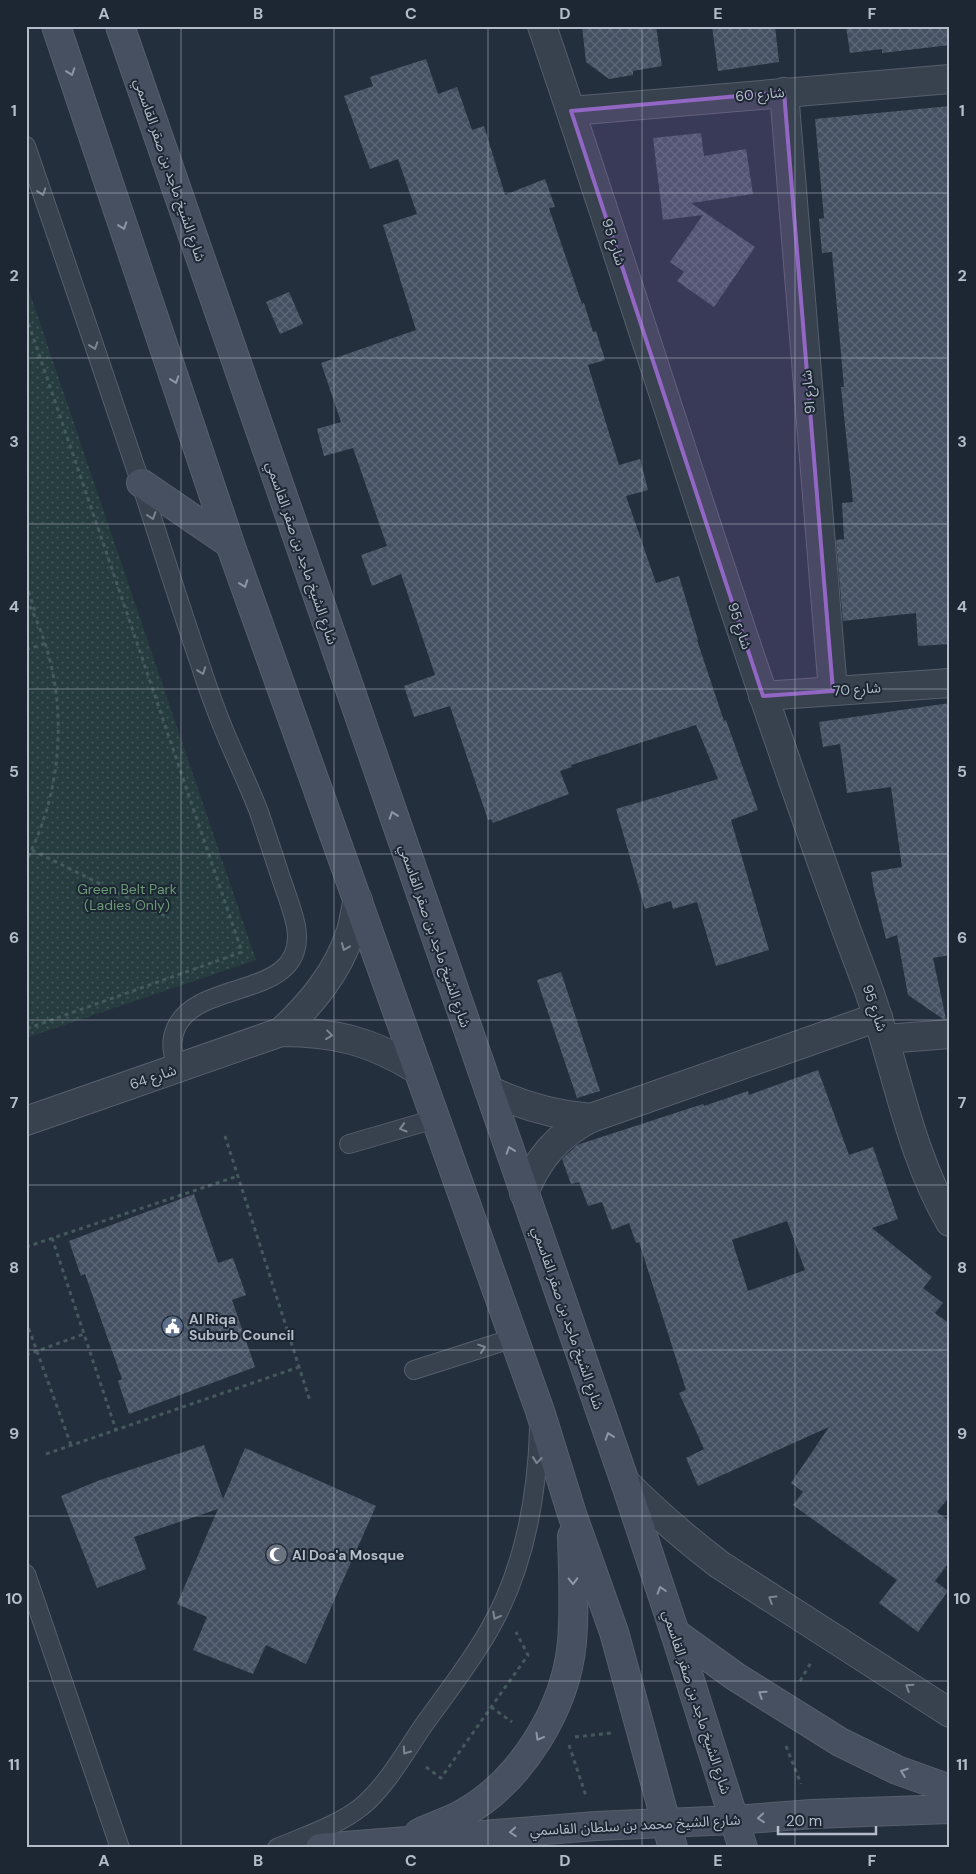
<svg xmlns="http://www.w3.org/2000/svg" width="976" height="1874" font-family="'DM Sans','Noto Sans Arabic',sans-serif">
  <defs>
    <pattern id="park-dots" width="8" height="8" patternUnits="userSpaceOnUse" patternTransform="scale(1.25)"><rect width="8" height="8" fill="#263c3f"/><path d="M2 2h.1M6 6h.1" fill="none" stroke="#435659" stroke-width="1.8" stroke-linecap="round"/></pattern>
    <pattern id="building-cross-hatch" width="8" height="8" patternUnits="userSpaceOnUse" patternTransform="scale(1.25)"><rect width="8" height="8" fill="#455162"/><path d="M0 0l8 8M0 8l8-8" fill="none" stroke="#5d6877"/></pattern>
  </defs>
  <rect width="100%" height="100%" fill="#242f3e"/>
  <!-- park -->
  <polygon fill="url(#park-dots)" points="26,282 256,960 26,1038"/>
  <!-- building -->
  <g fill="url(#building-cross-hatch)" fill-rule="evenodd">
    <polygon points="582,26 656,26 662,66 633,71 633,75 609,79 586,62"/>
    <polygon points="712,26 775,26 779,62 718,71"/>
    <polygon points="846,26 950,26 950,45 882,53 882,49 850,53"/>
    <polygon points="426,59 438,94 457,87 472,130 484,126 505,195 545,179 555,207 549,208 582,304 584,303 593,332 596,331 605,360 588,365 619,465 640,459 648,490 626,496 656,583 679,576 698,640 697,640 724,721 726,720 758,810 731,820 769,950 716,966 697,902 673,909 671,901 645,909 616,809 718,779 696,725 571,765 572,767 560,771 569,794 493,823 491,819 488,820 450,706 414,717 404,686 435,675 401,574 372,586 361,555 387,546 353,448 324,456 317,429 341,422 321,363 416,330 383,225 417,214 398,159 370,169 344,96 373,86 370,77"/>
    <polygon points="950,106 950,644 918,646 916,613 843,621 836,540 844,539 842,503 853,502 841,387 844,387 832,252 822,253 819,219 824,218 815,119"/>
    <polygon points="701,133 704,156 746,149 753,194 691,203 755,247 714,307 677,281 684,272 670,262 703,215 663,220 653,138"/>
    <polygon points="289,292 303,324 280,334 266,302"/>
    <polygon points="950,703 950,955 933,958 946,1019 943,1019 908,995 897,935 886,939 874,890 871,872 902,867 891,787 847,793 840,744 823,747 819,722"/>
    <polygon points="561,972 600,1091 577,1098 537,980"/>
    <path d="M818,1070L849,1155L873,1147L898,1219L872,1228L932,1277L923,1288L943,1303L935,1313L950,1324V1496L937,1512L950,1522V1561L935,1581L948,1591L918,1632L879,1603L897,1580L793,1505L803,1492L791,1483L829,1427L698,1486L686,1458L704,1449L679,1393L686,1390L639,1242L636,1243L629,1223L612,1230L602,1202L588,1206L579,1182L571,1184L562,1159L577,1145L703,1104L704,1106L748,1091L749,1095ZM787,1221L805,1270L748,1291L732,1240Z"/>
    <polygon points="194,1194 218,1263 233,1258 246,1295 232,1300 255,1367 129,1414 118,1381 122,1379 85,1274 81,1276 69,1241"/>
    <polygon points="204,1445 223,1499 245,1448 376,1506 306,1664 266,1645 253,1674 193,1650 207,1617 177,1604 218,1509 134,1537 146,1569 97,1588 61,1496 100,1480"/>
  </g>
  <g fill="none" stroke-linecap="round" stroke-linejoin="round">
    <defs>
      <g id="lane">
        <path d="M26,146C65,260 104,373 142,487C161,545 179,603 199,661C207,686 216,711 226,735C237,761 249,786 259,812C265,830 271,848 277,866C283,886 292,906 296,926C309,1001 198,977 176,1028C170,1041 172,1055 178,1068"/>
        <polyline points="349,1144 435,1119"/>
        <polyline points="414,1370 514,1338"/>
        <polyline points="26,1574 120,1848"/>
        <path d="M277,1848C305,1836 337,1826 361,1807C385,1788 406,1751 423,1726C445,1695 469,1665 488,1632C523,1572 537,1498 539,1429"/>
      </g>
      <g id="street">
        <path d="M542,26C650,343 746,664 864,977C895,1058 906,1146 950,1222"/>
        <polyline points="784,92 833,691"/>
        <polyline points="571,111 950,79"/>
        <polyline points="763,696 950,683"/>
        <path d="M281,1032C311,1004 338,972 351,931C354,921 355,910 358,900"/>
        <polyline points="885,1039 950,1034"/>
        <path d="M489,1090C522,1106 554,1115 591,1118"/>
        <path d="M26,1121L281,1032C335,1032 371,1041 418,1070"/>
        <path d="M524,1193C538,1158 558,1135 591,1118L878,1017"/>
        <path d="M625,1482C655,1512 686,1539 720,1565L950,1713"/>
      </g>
      <g id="secondary">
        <polyline points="56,26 230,544 540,1411 572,1514 614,1632 673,1848"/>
        <polyline points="120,26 625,1482 675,1633 743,1848"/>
        <polyline points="141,483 230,544"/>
        <polyline points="675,1633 736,1677 840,1742 897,1770 950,1789"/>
        <path d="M419,1833C434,1826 450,1821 464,1813C522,1780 566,1708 572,1642C575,1607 573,1571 572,1536"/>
        <polyline points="320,1848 596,1826 734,1820 812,1814 950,1809"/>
      </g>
    </defs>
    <!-- lane casing -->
    <use href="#lane" stroke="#565f6c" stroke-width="20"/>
    <!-- street casing -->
    <use href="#street" stroke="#565f6c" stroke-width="30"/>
    <!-- secondary casing -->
    <use href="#secondary" stroke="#565f6c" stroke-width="30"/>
    <!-- path -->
    <g stroke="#44595c" stroke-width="3" stroke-dasharray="4 4" stroke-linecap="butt">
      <polyline points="26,316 242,952 26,1029"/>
      <polyline points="26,584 36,614"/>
      <path d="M26,599C70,679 68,781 26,861"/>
      <polyline points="26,650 46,643 46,642"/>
      <polyline points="32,850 169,918"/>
      <polyline points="225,1136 310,1401"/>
      <polyline points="52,1238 116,1430"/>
      <polyline points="26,1247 238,1176"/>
      <polyline points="26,1321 71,1445"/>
      <polyline points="26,1355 84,1334"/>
      <polyline points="46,1454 299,1367"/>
      <polyline points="800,1681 812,1661"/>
      <polyline points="491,1707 512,1722"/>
      <polyline points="575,1737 611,1733"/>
      <polyline points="569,1745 586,1796"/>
      <polyline points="786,1746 801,1784"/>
      <polyline points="426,1767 441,1778 528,1655 516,1632"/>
    </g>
    <!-- lane -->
    <use href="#lane" stroke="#38414e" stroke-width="18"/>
    <!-- street -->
    <use href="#street" stroke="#38414e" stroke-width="28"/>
    <!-- secondary -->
    <use href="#secondary" stroke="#465061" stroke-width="28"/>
  </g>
  <!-- one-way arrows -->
  <defs><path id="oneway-chevron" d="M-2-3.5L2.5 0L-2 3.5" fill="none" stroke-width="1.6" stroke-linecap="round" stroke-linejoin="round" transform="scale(1.25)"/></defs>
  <g stroke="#8e96a5">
    <use href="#oneway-chevron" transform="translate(71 72) rotate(71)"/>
    <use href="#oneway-chevron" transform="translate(123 226) rotate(71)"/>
    <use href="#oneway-chevron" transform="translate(175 380) rotate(71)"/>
    <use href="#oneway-chevron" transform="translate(244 584) rotate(70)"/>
    <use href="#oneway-chevron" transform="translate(393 815) rotate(-109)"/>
    <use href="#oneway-chevron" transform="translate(510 1150) rotate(-109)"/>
    <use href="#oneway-chevron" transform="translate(609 1436) rotate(-109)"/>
    <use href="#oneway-chevron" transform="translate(573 1581) rotate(89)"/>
    <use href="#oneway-chevron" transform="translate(661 1590) rotate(-108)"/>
    <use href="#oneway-chevron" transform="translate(762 1694) rotate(-147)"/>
    <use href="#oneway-chevron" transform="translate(539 1737) rotate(120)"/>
    <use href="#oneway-chevron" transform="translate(904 1772) rotate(-160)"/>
    <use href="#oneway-chevron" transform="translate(761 1818) rotate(175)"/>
    <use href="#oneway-chevron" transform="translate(513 1832) rotate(176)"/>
  </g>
  <g stroke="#7c8592">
    <use href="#oneway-chevron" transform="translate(42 192) rotate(71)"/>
    <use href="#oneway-chevron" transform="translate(94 346) rotate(71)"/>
    <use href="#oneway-chevron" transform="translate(152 516) rotate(72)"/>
    <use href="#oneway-chevron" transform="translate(202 671) rotate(70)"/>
    <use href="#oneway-chevron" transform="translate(345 947) rotate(112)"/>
    <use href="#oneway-chevron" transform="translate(329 1035) rotate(7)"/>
    <use href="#oneway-chevron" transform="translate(403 1128) rotate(164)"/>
    <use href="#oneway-chevron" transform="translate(482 1348) rotate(-18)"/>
    <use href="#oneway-chevron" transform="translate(537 1460) rotate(96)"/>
    <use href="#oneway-chevron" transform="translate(772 1599) rotate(-148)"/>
    <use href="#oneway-chevron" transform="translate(496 1616) rotate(118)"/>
    <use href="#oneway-chevron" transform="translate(909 1687) rotate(-147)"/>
    <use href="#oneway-chevron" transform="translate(406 1751) rotate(125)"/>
  </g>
  <!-- marked area -->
  <path fill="#9266c3" fill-opacity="0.2" stroke="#9266c3" stroke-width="4" stroke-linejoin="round" d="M784,92L833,691L763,696L571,111Z"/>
  <!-- grid -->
  <path fill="none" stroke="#b4bcc9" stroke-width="1" stroke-opacity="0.55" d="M181,26V1848M334,26V1848M488,26V1848M642,26V1848M795,26V1848M26,193H950M26,358H950M26,524H950M26,689H950M26,854H950M26,1020H950M26,1185H950M26,1350H950M26,1516H950M26,1681H950"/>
  <!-- icons -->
  <defs>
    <symbol id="civic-disc" viewBox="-11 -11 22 22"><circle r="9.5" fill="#5c6f8a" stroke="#1d2633"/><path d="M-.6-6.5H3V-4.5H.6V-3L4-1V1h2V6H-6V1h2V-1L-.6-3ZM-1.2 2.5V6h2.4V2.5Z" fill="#fff"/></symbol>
    <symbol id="mosque-disc" viewBox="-11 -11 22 22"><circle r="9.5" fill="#6b7280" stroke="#1d2633"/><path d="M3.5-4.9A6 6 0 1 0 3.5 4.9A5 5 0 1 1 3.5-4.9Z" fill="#fff"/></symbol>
  </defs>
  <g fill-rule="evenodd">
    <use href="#civic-disc" x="160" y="1314" width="25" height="25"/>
    <use href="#mosque-disc" x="264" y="1542" width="25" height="25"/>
  </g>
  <g text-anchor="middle" stroke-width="4" stroke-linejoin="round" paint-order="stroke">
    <!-- street labels -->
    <g font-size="14" fill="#b4bcc9" stroke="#1d2633">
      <text transform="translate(760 94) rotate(-5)" y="5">شارع 60</text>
      <text transform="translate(170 170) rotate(71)" y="5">شارع الشيخ ماجد بن صقر القاسمي</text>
      <text transform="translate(614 242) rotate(72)" y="5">شارع 95</text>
      <text transform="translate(808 392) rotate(-95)" y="5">شارع 91</text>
      <text transform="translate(302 553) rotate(71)" y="5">شارع الشيخ ماجد بن صقر القاسمي</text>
      <text transform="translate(740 626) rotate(72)" y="5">شارع 95</text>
      <text transform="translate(857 689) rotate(-4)" y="5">شارع 70</text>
      <text transform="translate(435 936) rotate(71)" y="5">شارع الشيخ ماجد بن صقر القاسمي</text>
      <text transform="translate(875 1008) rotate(71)" y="5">شارع 95</text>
      <text transform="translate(153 1077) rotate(-19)" y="5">شارع 64</text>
      <text transform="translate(568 1318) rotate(71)" y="5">شارع الشيخ ماجد بن صقر القاسمي</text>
      <text transform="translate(697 1702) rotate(72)" y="5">شارع الشيخ ماجد بن صقر القاسمي</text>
      <text transform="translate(635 1825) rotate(-3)" y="5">شارع الشيخ محمد بن سلطان القاسمي</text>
    </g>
    <!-- park labels -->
    <g font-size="14" fill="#6b9a76" stroke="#1d2633">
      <text x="127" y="894">Green Belt Park<tspan x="127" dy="16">(Ladies Only)</tspan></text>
    </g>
    <!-- poi labels -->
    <g font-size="14" font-weight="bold" fill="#b4bcc9" stroke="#1d2633" text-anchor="start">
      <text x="189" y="1324">Al Riqa<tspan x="189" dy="16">Suburb Council</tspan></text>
      <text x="292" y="1560">Al Doa'a Mosque</text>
    </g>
  </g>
  <!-- border -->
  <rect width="976" height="1874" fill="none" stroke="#1d2633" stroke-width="55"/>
  <!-- scale -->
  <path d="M778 1826v8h98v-8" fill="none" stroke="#b4bcc9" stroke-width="2.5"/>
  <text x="786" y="1826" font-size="15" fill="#b4bcc9" stroke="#1d2633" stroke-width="4" paint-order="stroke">20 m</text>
  <rect x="28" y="28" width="920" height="1818" fill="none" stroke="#b4bcc9" stroke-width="2"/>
  <g font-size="16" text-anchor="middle" font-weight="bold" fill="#b4bcc9">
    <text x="104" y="19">A</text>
    <text x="258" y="19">B</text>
    <text x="411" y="19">C</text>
    <text x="565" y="19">D</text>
    <text x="718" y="19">E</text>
    <text x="872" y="19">F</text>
    <text x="14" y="116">1</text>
    <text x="962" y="116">1</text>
    <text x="14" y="281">2</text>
    <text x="962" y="281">2</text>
    <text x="14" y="447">3</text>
    <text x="962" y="447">3</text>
    <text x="14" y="612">4</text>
    <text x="962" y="612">4</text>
    <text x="14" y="777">5</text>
    <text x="962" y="777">5</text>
    <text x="14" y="943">6</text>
    <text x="962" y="943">6</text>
    <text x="14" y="1108">7</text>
    <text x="962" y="1108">7</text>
    <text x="14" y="1273">8</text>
    <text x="962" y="1273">8</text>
    <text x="14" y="1439">9</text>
    <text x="962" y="1439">9</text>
    <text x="14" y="1604">10</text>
    <text x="962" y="1604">10</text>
    <text x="14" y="1770">11</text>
    <text x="962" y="1770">11</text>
    <text x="104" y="1866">A</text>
    <text x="258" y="1866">B</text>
    <text x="411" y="1866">C</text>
    <text x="565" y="1866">D</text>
    <text x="718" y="1866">E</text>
    <text x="872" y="1866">F</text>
  </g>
</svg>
